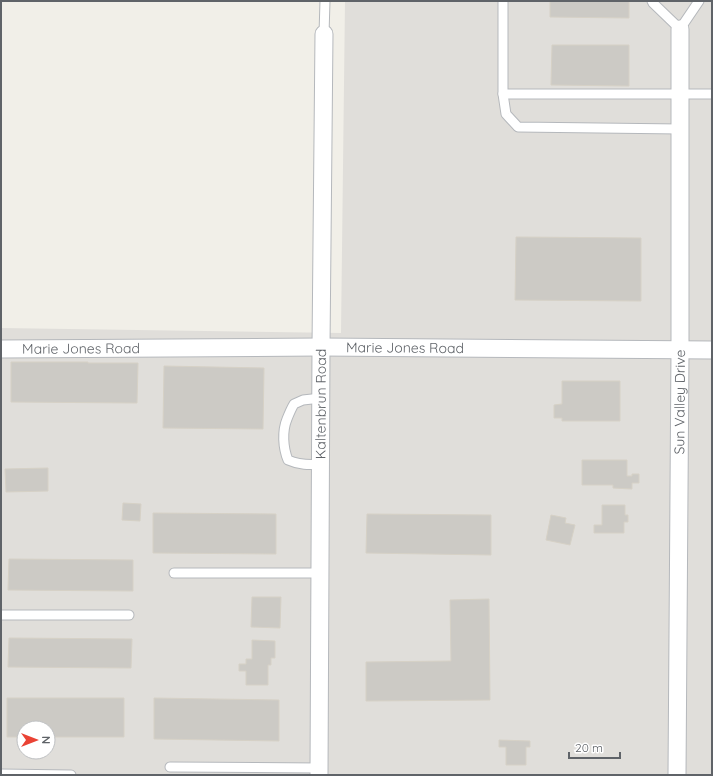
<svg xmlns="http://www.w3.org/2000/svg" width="713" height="776" font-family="Quicksand,sans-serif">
  <rect width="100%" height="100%" fill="#f1efe8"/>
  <!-- industrial -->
  <path fill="#e0deda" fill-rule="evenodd" d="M345,1H712V775H1V328L341,333ZM24,728H48V752H24Z"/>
  <!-- building -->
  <g fill="#cccac5" stroke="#d6d1c6">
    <polygon points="550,1 629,1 629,18 550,17"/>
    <polygon points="552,45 629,45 629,86 551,85"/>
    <polygon points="516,237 641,238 641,301 515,300"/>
    <polygon points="11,362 88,362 88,363 138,363 137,403 11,402"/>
    <polygon points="164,366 264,368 263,429 163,428"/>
    <polygon points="562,381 620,381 620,421 562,421 562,418 554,418 554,405 562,404"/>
    <polygon points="582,460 627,460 627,476 632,476 632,474 639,474 639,483 632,483 632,489 613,488 613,485 582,485"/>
    <polygon points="48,468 48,491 6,492 5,469"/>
    <polygon points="123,503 141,504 140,521 122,520"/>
    <polygon points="602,505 625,505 625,515 628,515 628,522 624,522 624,533 594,533 594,525 602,525"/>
    <polygon points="153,513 276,514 276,554 153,553"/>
    <polygon points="367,514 491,515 491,555 366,553"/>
    <polygon points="551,515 566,518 565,523 575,525 570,545 546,540"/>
    <polygon points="9,559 133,560 133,591 8,590"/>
    <polygon points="252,597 281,597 280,628 251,627"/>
    <polygon points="489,599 490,700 366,701 366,662 451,661 450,600"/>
    <polygon points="9,638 132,639 131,668 8,667"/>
    <polygon points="252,640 275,641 275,658 271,658 271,665 268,665 268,685 246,685 246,671 239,671 239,664 246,664 246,659 252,659"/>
    <polygon points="7,698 124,698 124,737 48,737 48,728 24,728 24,737 7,737"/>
    <polygon points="154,698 279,700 279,741 154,739"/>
    <polygon points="499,740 530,741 530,747 526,747 526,765 506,765 506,747 499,747"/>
  </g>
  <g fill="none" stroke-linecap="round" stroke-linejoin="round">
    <defs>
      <g id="lane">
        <polyline points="503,1 503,94 712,94"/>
        <polyline points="652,1 653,3 680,29 699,1"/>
        <polyline points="324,34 325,1"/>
        <polyline points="503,94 506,114 518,127 680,129"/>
        <path d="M321,464C309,465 299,465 288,460C283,448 282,431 287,419C289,414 291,409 294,404L303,400L321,398"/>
        <polyline points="174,573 320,573"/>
        <polyline points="1,615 129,615"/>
        <polyline points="170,767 319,768"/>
        <polyline points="1,774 71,775"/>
      </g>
      <g id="street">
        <path id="s1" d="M1,349L321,347L712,350"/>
        <path id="s2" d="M319,775L321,347L324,34"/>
        <path id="s3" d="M677,775L680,351V29"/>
      </g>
    </defs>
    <!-- lane casing -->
    <use href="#lane" stroke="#b5b8bc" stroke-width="11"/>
    <!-- street casing -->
    <use href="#street" stroke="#b5b8bc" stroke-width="19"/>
    <!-- lane -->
    <use href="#lane" stroke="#fff" stroke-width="9"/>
    <!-- street -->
    <use href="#street" stroke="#fff" stroke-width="17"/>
  </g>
  <g text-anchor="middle" stroke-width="3" stroke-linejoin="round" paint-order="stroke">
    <!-- street labels -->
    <g font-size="14" fill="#5f6368" stroke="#fff">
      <text dy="5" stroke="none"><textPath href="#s1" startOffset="80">Marie Jones Road</textPath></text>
      <text dy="5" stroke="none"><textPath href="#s1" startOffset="404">Marie Jones Road</textPath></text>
      <text dy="5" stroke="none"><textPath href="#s3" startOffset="373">Sun Valley Drive</textPath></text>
      <text dy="5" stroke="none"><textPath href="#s2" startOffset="371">Kaltenbrun Road</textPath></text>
    </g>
  </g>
  <!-- border -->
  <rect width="713" height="776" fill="none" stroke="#5f6368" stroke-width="4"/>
  <!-- north arrow -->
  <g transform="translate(36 740) rotate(90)"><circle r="19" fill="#ffffff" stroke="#bfc1c3"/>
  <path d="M0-3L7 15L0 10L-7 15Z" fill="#ea4335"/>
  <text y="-6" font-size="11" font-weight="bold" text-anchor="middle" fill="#5f6368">N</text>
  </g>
  <!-- scale -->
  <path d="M569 752v6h51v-6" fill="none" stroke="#5f6368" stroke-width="2"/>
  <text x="575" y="752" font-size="12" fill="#5f6368" stroke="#ffffff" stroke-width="3" paint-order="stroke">20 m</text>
</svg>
